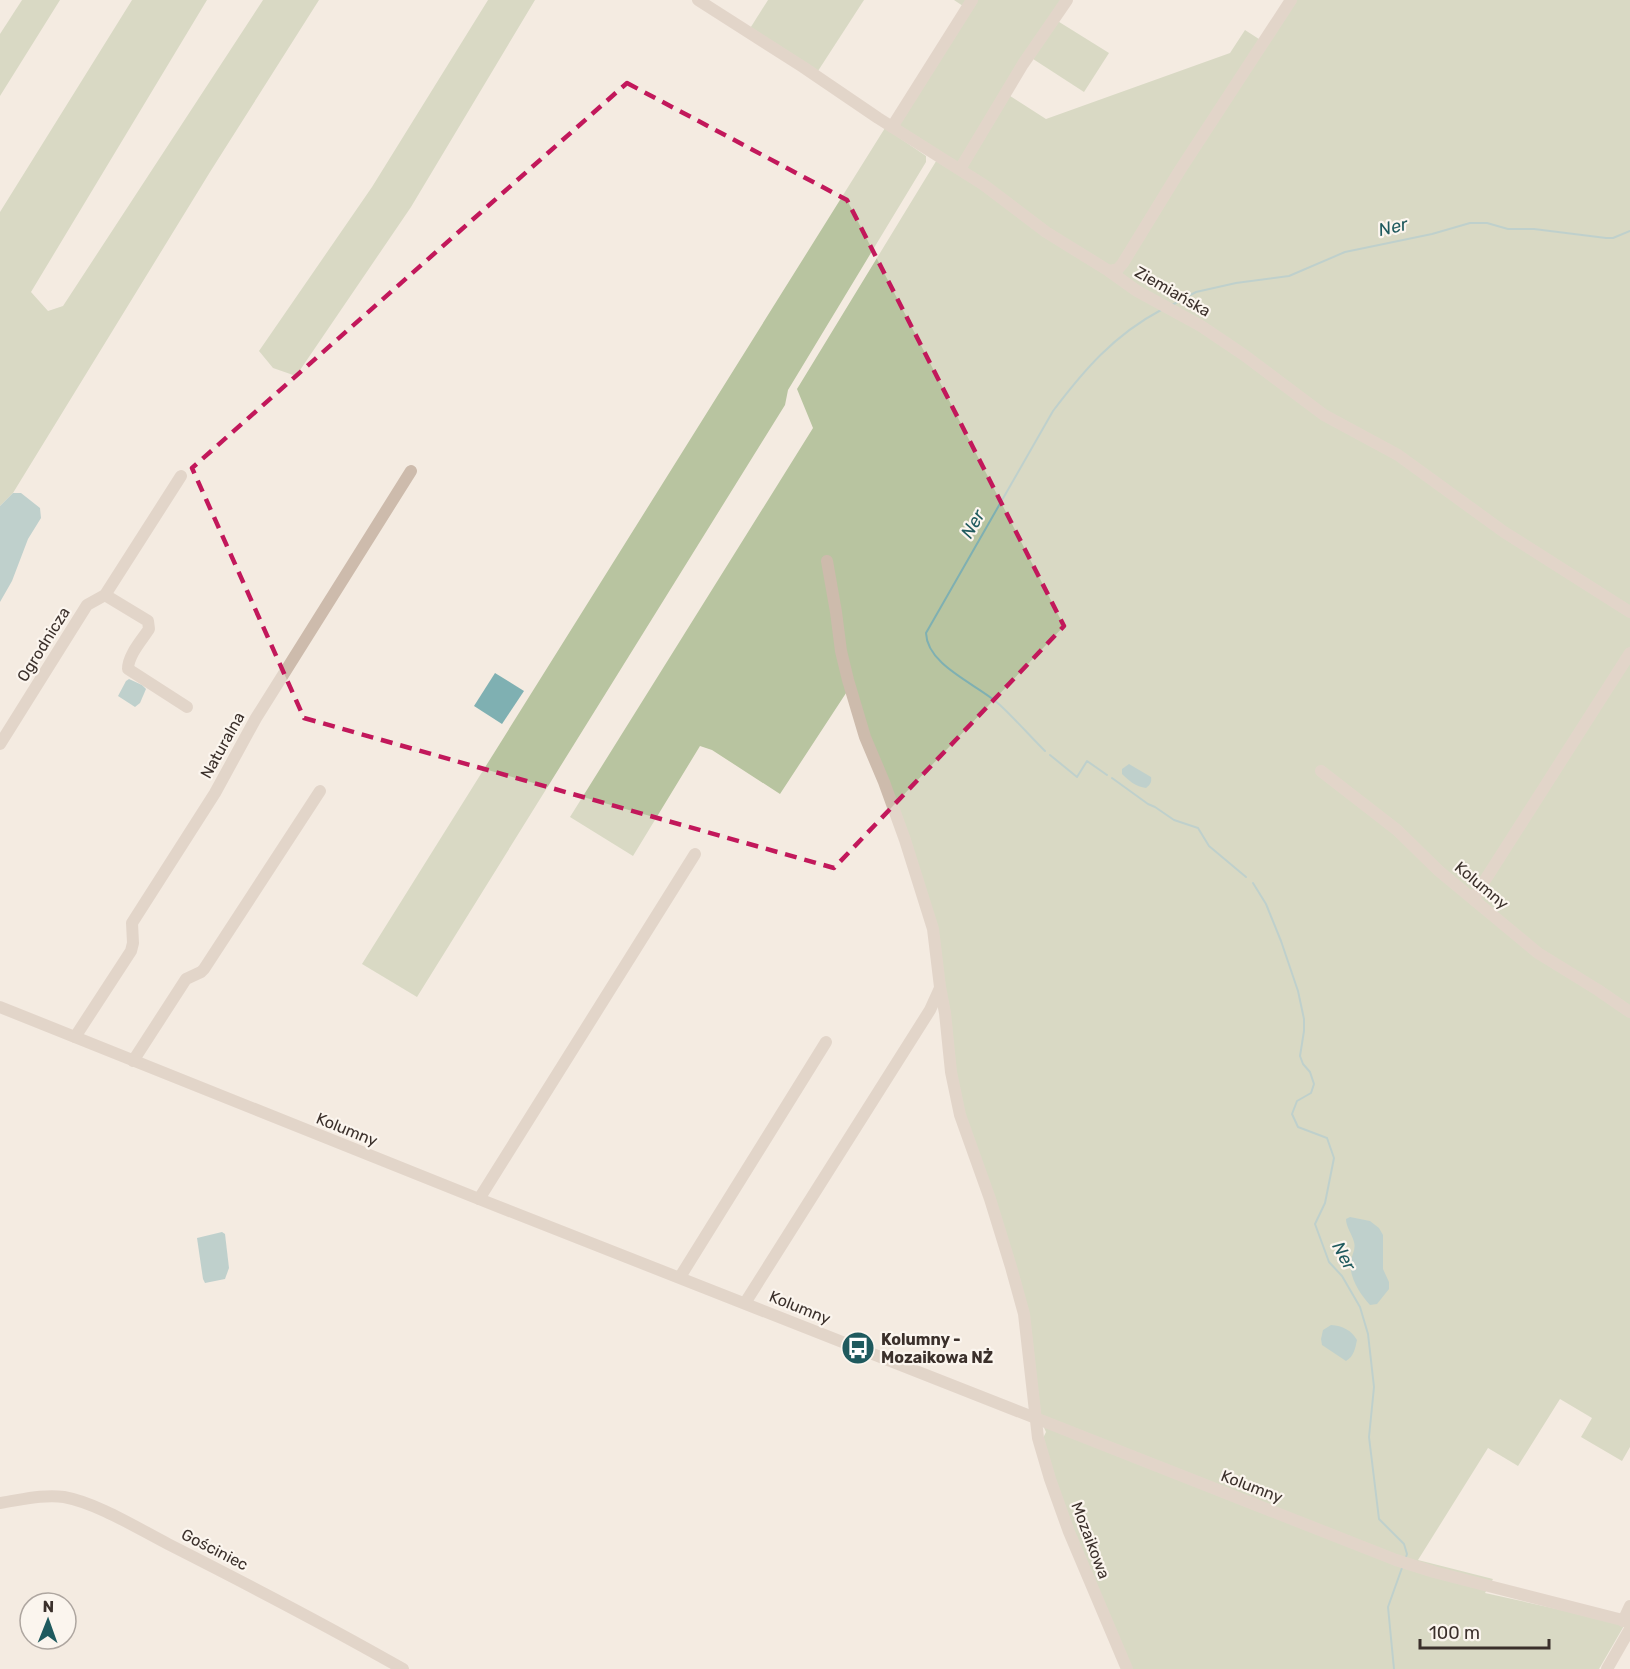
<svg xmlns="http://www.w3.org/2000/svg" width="1630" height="1669" font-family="Rubik,sans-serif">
  <rect width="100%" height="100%" fill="#f4ebe1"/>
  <!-- green -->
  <g fill="#b8c4a0">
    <polygon points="22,0 60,0 0,96 0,34"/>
    <polygon points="132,0 207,0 31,292 48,311 63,306 263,0 319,0 210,172 13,493 0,506 0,212"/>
    <polygon points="488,0 535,0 411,207 296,376 273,368 259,351 372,187"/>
    <polygon points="768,0 864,0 816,74 749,30"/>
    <polygon points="954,0 1065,0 1007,94 1046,119 1230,53 1245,30 1262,41 1292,0 1630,0 1630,1447 1622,1461 1581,1437 1592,1418 1560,1399 1518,1466 1488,1448 1418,1560 1493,1579 1485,1593 1625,1624 1599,1669 1131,1669 1079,1545 1048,1463 1043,1438 1046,1432 1035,1408 1028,1329 959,1101 936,941 850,687 780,794 712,750 700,746 633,856 570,817 813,428 797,389 938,158 891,122 963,6"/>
    <polygon points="1056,20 1109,53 1084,92 1030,57"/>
    <polygon points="885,128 926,156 926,162 788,390 785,405 417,997 362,964"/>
  </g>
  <!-- water -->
  <g fill="#7fb0b2">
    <polygon points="13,493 21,493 40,508 41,518 28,539 12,581 0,602 0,506"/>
    <polygon points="495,673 524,691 502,724 474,706"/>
    <polygon points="129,679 142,685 146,689 140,703 135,707 118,696 126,681"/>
    <path d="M1129,764L1151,777C1152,782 1150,785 1146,788C1136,787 1128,780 1122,774V769Z"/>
    <path d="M1350,1217L1370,1221L1379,1228L1383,1235V1269L1389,1282V1289L1377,1304L1370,1305C1360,1294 1348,1276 1351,1261C1352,1254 1356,1249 1354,1242C1352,1234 1346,1227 1346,1219Z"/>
    <polygon points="222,1232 225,1234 229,1268 225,1279 205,1283 203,1279 197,1238"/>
    <path d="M1331,1325C1343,1326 1351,1330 1357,1340C1355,1349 1354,1356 1346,1361L1322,1345L1321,1339L1323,1330Z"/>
  </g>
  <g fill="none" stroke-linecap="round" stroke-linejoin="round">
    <!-- stream -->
    <g stroke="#7fb0b2" stroke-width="2">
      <polyline points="1172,305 1196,292 1236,283 1289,276 1345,252 1432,234 1470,223 1487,223 1508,229 1534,229 1606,238 1613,238 1630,231"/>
      <path d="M1045,751C1030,736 1016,720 1000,705C979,685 927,666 926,633L1053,411C1084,370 1114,335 1161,310"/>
      <polyline points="1050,755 1077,777 1087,761 1107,775"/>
      <polyline points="1112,778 1148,804 1155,807 1174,820 1198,828 1209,846 1246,877"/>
      <polyline points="1253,883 1266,904 1281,941 1298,991 1304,1019 1304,1031 1300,1056 1303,1064 1310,1072 1314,1084 1311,1093 1297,1101 1292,1114 1298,1127 1327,1138 1334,1158 1325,1203 1315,1224 1329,1262 1342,1276 1360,1307 1368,1334 1374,1387 1369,1437 1379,1519 1404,1544 1407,1554 1406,1557"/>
      <polyline points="1394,1669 1388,1607 1403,1565"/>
    </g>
    <!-- minor -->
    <g stroke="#cdbbac" stroke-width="12">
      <polyline points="698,0 803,67 878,118 984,185 1046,232 1109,271 1137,291 1201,326 1244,355 1324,415 1398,455 1504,532 1630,612"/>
      <polyline points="892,127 972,0"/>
      <polyline points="960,169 1023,64 1067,0"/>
      <polyline points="1109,271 1118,269 1123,263 1180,170 1291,0"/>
      <polyline points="827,561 836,612 841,651 848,680 865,737 884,782 905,840 933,929 940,987 945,1013 951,1072 960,1115 990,1199 1011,1267 1024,1314 1038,1438 1050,1479 1069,1532 1127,1669"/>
      <path d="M105,595L148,621L149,629C142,640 128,655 128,669L187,707"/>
      <polyline points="0,744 87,605 105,595 181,476"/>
      <polyline points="1321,771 1397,830 1439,871 1538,953 1598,990 1630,1012"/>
      <polyline points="1473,899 1630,653"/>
      <polyline points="0,1007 479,1199 1396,1560 1434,1572 1630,1622"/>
      <polyline points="75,1037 131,951 133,943 132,923 215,793 256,718 411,471"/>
      <polyline points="133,1061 186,979 201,972 204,969 320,791"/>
      <polyline points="479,1199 695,854"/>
      <polyline points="680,1277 826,1042"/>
      <polyline points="745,1303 930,1010 940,988"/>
      <path d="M0,1503C21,1500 43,1494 64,1497C97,1503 137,1528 168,1544C247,1584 326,1625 403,1669"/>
      <polyline points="1623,1621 1630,1606"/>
      <polyline points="1607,1669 1630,1629"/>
    </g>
  </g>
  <!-- marked area -->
  <path d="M0 0H1630V1669H0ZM627,83L847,200L1064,626L834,868L304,718L192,468Z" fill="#f4ebe1" fill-opacity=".55" fill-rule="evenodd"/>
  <path fill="none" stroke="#c2185b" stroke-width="4.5" stroke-dasharray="12 8" stroke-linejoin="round" d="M627,83L847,200L1064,626L834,868L304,718L192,468Z"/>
  <!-- icons -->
  <defs>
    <symbol id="bus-disc" viewBox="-11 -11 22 22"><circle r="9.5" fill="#1f5a5e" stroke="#fbf5ee"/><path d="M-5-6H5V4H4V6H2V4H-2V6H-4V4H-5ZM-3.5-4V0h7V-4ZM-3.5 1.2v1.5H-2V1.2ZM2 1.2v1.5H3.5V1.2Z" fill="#fff"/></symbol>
  </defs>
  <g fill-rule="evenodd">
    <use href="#bus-disc" x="839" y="1329" width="38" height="38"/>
  </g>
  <g text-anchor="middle" stroke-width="4.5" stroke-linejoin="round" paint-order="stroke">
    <!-- street labels -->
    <g font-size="16" fill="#3b302b" stroke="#fbf5ee">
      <text transform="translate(1173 291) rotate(30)" y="6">Ziemiańska</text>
      <text transform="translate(43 644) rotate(-58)" y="6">Ogrodnicza</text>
      <text transform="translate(222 745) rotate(-61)" y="6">Naturalna</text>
      <text transform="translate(1482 885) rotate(40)" y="6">Kolumny</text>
      <text transform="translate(347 1129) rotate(22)" y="6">Kolumny</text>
      <text transform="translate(800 1307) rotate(22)" y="6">Kolumny</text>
      <text transform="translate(1252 1486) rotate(21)" y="6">Kolumny</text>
      <text transform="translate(1091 1540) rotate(69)" y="6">Mozaikowa</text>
      <text transform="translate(215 1549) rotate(27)" y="6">Gościniec</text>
    </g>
    <!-- poi labels -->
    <g font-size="16" font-weight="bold" fill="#3b302b" stroke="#fbf5ee" text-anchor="start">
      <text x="881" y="1345">Kolumny -<tspan x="881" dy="18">Mozaikowa NŻ</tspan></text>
    </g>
    <!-- water labels -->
    <g font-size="18" font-style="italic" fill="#1f5a5e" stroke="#fbf5ee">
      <text transform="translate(1393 227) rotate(-13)" y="6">Ner</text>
      <text transform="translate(973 524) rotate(-60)" y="6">Ner</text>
      <text transform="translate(1344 1256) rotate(62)" y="6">Ner</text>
    </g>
  </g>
  <!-- north arrow -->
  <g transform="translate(48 1621) rotate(1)"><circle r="28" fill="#fbf5ee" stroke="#aea6a0" stroke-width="1.5"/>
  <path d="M0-4.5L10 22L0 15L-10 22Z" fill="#1f5a5e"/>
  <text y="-9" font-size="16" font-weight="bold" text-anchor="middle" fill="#3b302b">N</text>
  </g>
  <!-- scale -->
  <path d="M1420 1639v9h129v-9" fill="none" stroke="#3b302b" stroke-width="3"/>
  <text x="1429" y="1639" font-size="18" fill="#3b302b" stroke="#fbf5ee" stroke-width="4.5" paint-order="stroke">100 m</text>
</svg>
